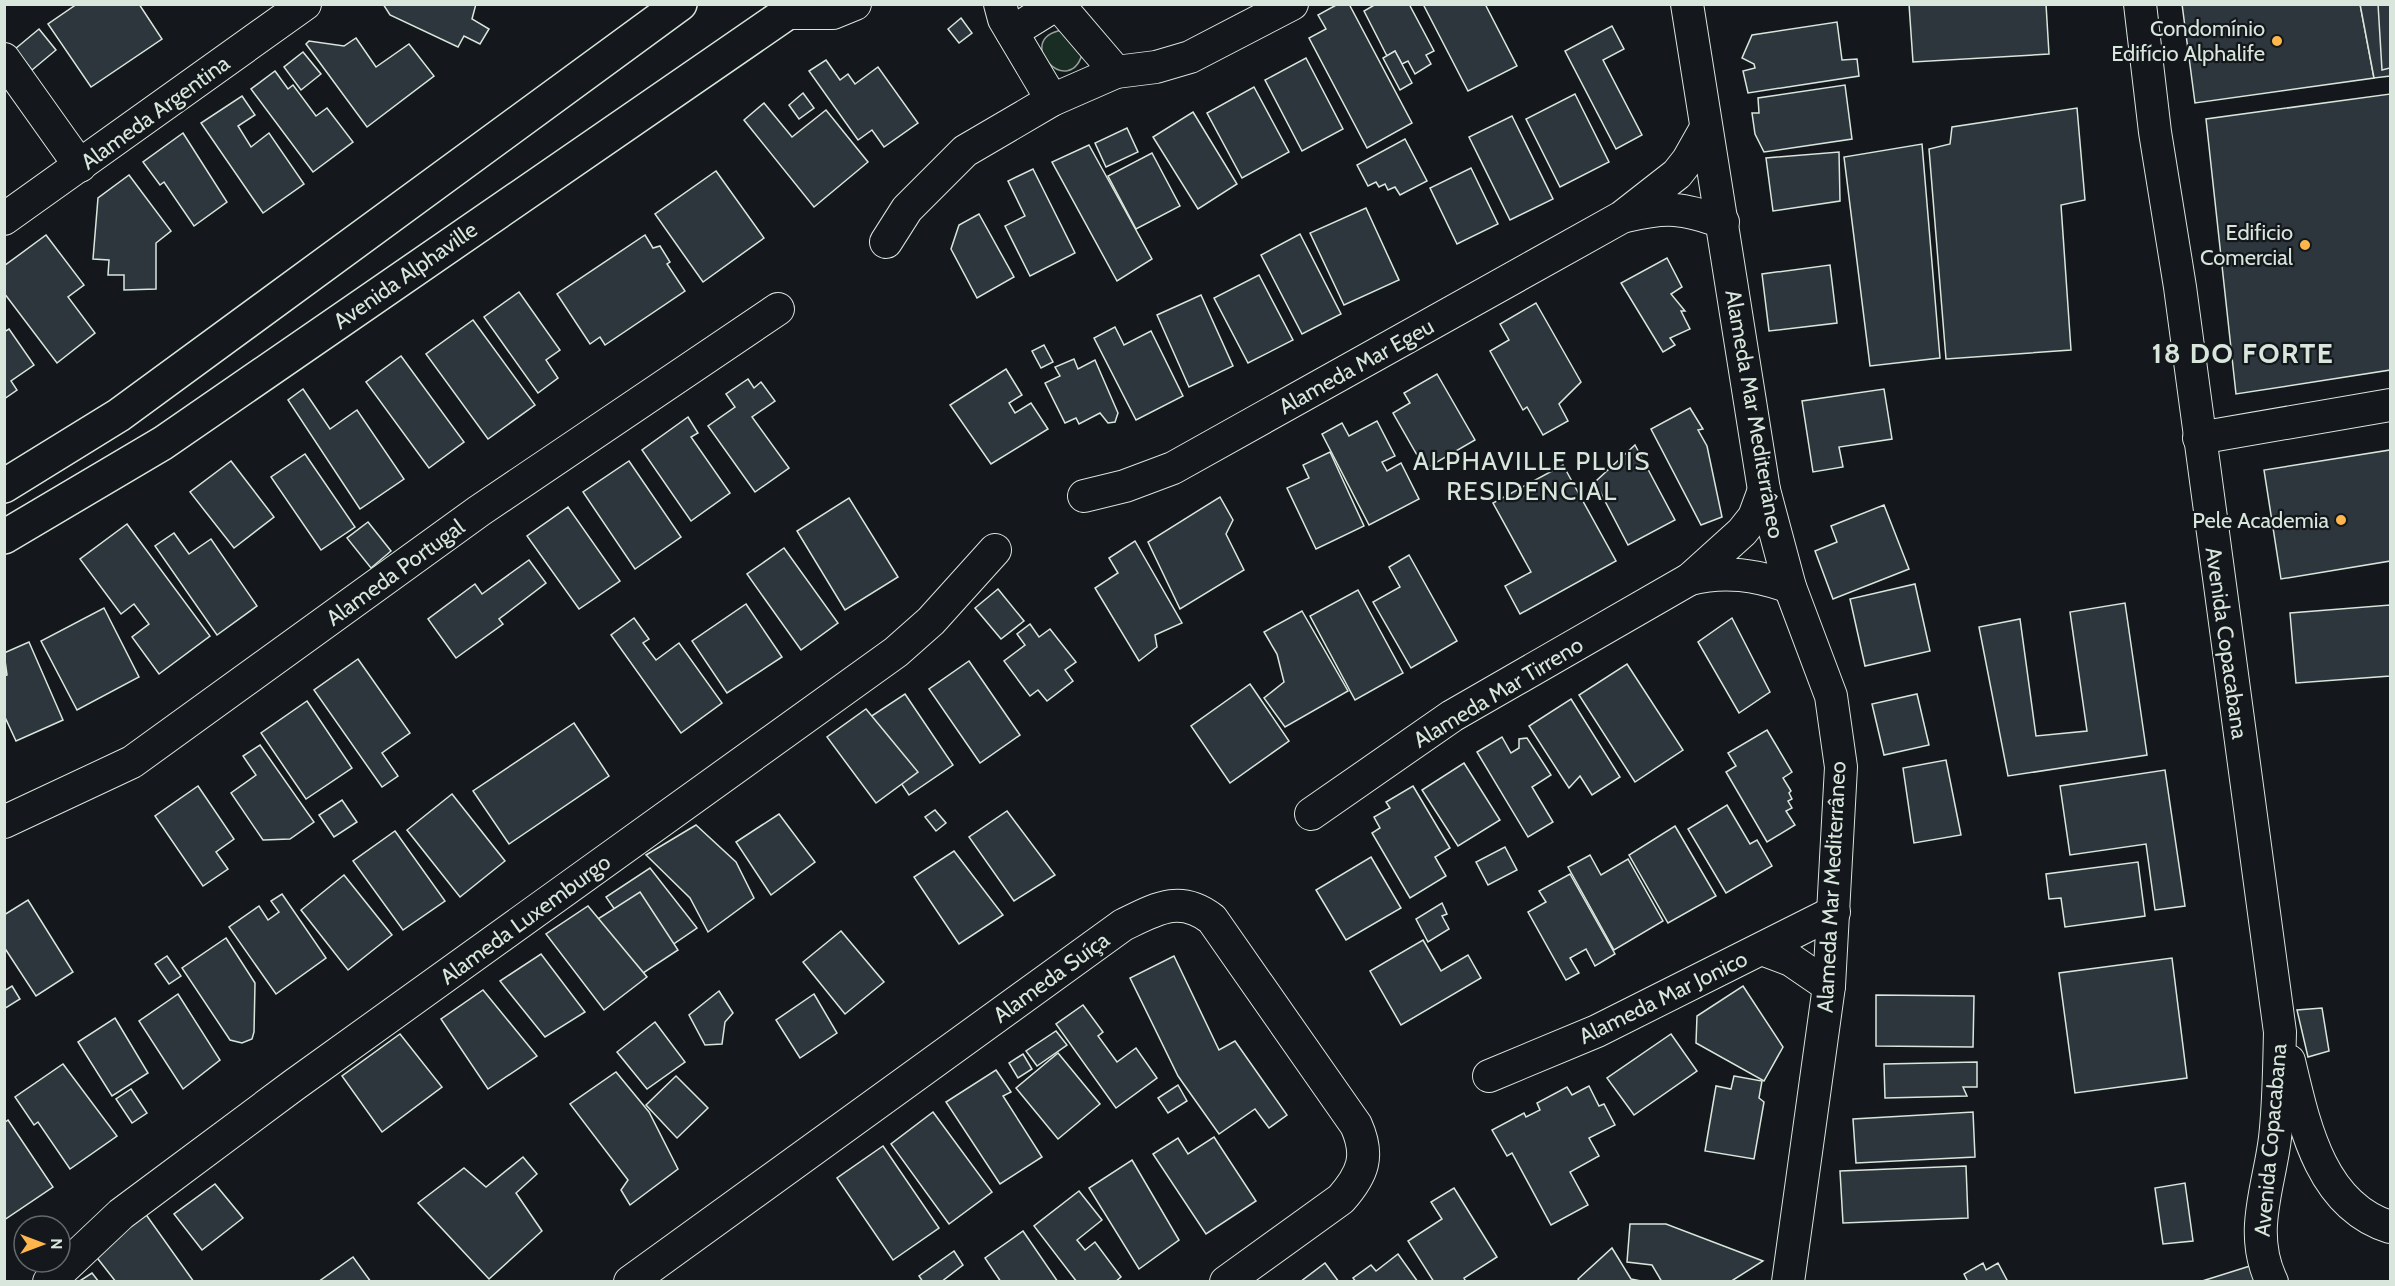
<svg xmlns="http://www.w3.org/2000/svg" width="2395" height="1286" font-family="Cabin,sans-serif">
  <rect width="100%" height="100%" fill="#14181c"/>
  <!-- green -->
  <path fill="#1a2d24" stroke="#939e99" stroke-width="1.5" d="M1062,30L1083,51C1071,102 1011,40 1062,30Z"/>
  <!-- building -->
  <g fill="#2c363c" stroke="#d8e6dc" stroke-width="1.5">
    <polygon points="77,4 139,4 162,39 91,87 48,24"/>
    <polygon points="383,4 476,4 472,19 489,29 480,44 464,36 458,47 390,15"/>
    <polygon points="1338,4 1349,4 1412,123 1367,148 1309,38 1326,29 1318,15"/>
    <polygon points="1376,4 1409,4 1434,51 1426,55 1431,64 1415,74 1408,61 1402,64 1395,51 1387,56 1364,11"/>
    <polygon points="1423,4 1485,4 1517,66 1468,91"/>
    <polygon points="1909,4 2046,4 2049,54 1913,62"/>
    <polygon points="2182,4 2360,4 2374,78 2195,103"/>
    <polygon points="2360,4 2390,4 2390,76 2374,78"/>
    <polygon points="2378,4 2390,4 2390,68 2382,70"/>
    <polygon points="961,18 972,33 959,43 948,29"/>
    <polygon points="1837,22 1842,60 1857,59 1859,76 1748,93 1743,71 1755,68 1754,64 1742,58 1752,35"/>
    <polygon points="1612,26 1624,49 1603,60 1642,135 1616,149 1565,51"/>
    <polygon points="39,29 56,50 32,70 15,49"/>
    <polygon points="356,38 376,67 409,44 434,76 367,127 306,44 309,41 344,46"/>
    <polygon points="1395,51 1412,83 1400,90 1383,58"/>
    <polygon points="303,52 321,74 301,90 284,67"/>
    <polygon points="1306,58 1343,129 1302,151 1265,80"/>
    <polygon points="826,60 840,80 848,74 855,84 878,67 918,123 884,147 872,130 858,140 809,71"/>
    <polygon points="275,71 288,89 293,85 316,116 327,108 353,142 313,172 251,89"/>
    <polygon points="1845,85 1852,139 1764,152 1755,134 1752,113 1759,113 1758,98"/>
    <polygon points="1254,87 1289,152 1242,178 1207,113"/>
    <polygon points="803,93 814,108 799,119 789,105"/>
    <polygon points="1575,94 1609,162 1560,187 1526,119"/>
    <polygon points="2390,94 2390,370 2236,394 2206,119"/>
    <polygon points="242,96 255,115 238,126 251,147 269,133 304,184 263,213 201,123"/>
    <polygon points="764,103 792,137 826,110 868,162 814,207 744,120"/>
    <polygon points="2077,108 2085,200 2061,205 2071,350 1946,359 1929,149 1950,144 1952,127"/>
    <polygon points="1193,112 1237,184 1198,209 1153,137"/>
    <polygon points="1512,116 1553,199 1510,220 1469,137"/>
    <polygon points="1127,128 1138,152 1106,167 1095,143"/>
    <polygon points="183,133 227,202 194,226 164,182 160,185 143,162"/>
    <polygon points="1405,139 1427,181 1400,195 1395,187 1388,190 1385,184 1379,187 1376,182 1368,186 1357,165"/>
    <polygon points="1922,144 1940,358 1870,366 1844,157"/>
    <polygon points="1089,145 1152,259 1117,281 1052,162"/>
    <polygon points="1839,152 1840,201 1773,211 1766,158"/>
    <polygon points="1152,153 1180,206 1136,229 1108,176"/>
    <polygon points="1471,168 1498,224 1457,244 1430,188"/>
    <polygon points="1033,169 1075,253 1030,276 1005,226 1025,216 1008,181"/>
    <polygon points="716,171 764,238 703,282 655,214"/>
    <polygon points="129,175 171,231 156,243 156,289 124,290 124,275 108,275 109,260 93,259 98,198"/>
    <polygon points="1366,208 1399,280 1344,305 1310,233"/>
    <polygon points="979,214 1014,277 977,298 951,249 959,225"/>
    <polygon points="1300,234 1341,314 1302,334 1261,255"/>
    <polygon points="46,235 84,285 68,297 95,333 57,363 4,293 4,266"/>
    <polygon points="645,235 653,248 660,246 670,262 667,264 685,291 605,345 600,337 590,344 557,294"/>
    <polygon points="1667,258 1682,287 1671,294 1685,311 1681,311 1690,329 1670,338 1675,345 1663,352 1621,283"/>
    <polygon points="1830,265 1837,323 1769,331 1762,274"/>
    <polygon points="1259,275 1293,340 1248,363 1214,298"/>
    <polygon points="519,292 560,350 546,360 558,378 538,393 484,317"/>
    <polygon points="1201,295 1233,366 1189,387 1157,315"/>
    <polygon points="1536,303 1581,382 1559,404 1568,421 1543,435 1527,407 1523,410 1490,351 1509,340 1500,324"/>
    <polygon points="473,320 535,405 488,439 426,354"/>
    <polygon points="1115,327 1124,345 1151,331 1183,396 1136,420 1094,338"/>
    <polygon points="9,329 34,365 11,381 17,390 4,399 4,332"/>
    <polygon points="1044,345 1053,362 1041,368 1032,351"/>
    <polygon points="401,356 464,442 429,468 366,382"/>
    <polygon points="1074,359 1078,369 1095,360 1118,413 1115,422 1108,423 1100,413 1079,424 1076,418 1065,423 1045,383 1060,376 1055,367"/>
    <polygon points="1006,369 1022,395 1009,403 1015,413 1031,403 1048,429 991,464 950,405"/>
    <polygon points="1437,374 1475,440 1425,469 1393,413 1410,403 1404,393"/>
    <polygon points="748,379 754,388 761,382 775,401 752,417 789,468 755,492 708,426 735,407 726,394"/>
    <polygon points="303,389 330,429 357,410 404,479 360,509 288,400"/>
    <polygon points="1884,389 1892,439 1839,447 1843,467 1813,472 1802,401"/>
    <polygon points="1690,408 1703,429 1698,430 1707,446 1722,517 1701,525 1651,429"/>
    <polygon points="688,417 698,433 691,437 730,493 691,521 642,450"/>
    <polygon points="1377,421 1395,456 1382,462 1387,471 1401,463 1419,499 1369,525 1322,434 1342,423 1349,436"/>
    <polygon points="1635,445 1675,520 1628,545 1595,482"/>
    <polygon points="2390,450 2390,561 2281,579 2264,470"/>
    <polygon points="1330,452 1364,526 1316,549 1287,488 1309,478 1303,465"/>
    <polygon points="305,454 355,527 321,550 271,477"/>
    <polygon points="231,461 274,517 234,548 190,492"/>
    <polygon points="629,461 681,537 635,569 583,492"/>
    <polygon points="1563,465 1616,561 1520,614 1505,586 1531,572 1493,503"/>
    <polygon points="1220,497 1233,520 1226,534 1244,570 1180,609 1148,542"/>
    <polygon points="849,498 898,577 845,610 797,531"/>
    <polygon points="1884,505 1909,569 1833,599 1815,551 1837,542 1831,526"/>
    <polygon points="568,507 620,581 579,609 527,536"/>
    <polygon points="368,522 391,551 371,568 347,538"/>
    <polygon points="127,524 210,636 159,674 132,637 149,624 134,604 121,614 80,559"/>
    <polygon points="174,533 189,554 211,539 257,606 217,635 155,546"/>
    <polygon points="1135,541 1182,623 1155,635 1157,647 1139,661 1095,588 1118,573 1109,558"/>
    <polygon points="784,548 838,623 801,650 747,574"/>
    <polygon points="1409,555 1457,641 1411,668 1373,602 1400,587 1389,567"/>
    <polygon points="529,560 546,583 499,619 503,624 456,658 428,619 475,584 482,594"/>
    <polygon points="1915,584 1930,651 1865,666 1850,599"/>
    <polygon points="998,589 1024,621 1001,639 975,608"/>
    <polygon points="1358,590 1403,673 1355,700 1310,616"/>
    <polygon points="2125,603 2147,755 2008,776 1979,627 2020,619 2036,736 2087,731 2070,612"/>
    <polygon points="746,604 782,657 727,693 692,641"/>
    <polygon points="2390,605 2390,676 2296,683 2290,613"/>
    <polygon points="104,608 139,677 77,710 41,641"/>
    <polygon points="1302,611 1348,691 1285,727 1264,698 1284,682 1277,654 1264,632"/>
    <polygon points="634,618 649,639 643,643 656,660 679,643 722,703 681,733 611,635"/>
    <polygon points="1732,618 1770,692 1739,713 1698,642"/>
    <polygon points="1030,624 1039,637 1050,629 1076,662 1065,670 1073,681 1047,701 1038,690 1030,696 1004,661 1025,645 1017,634"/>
    <polygon points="29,642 63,720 16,741 4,715 4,676 7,675 4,653"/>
    <polygon points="358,659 410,733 382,753 398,776 382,787 314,690"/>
    <polygon points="969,661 1020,735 980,763 929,689"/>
    <polygon points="1627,664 1683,750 1635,782 1579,695"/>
    <polygon points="1250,684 1289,741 1230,783 1191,726"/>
    <polygon points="905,694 953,765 909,795 861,723"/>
    <polygon points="1917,694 1929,745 1884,755 1872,704"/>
    <polygon points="1571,699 1620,777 1592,795 1580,776 1569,788 1529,726"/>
    <polygon points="307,701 352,768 306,799 261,733"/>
    <polygon points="866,709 918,772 876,803 827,737"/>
    <polygon points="574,723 609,776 509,844 473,791"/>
    <polygon points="1767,730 1792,772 1783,778 1791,791 1789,793 1792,799 1788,801 1792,808 1786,811 1795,825 1767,842 1726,772 1736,766 1728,753"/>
    <polygon points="1502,737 1511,753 1519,748 1519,739 1527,738 1551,775 1532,787 1553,822 1528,837 1477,752"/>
    <polygon points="260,745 314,822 290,839 263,840 231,793 256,775 243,756"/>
    <polygon points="1946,760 1961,835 1914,843 1903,768"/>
    <polygon points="1464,763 1500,820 1458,846 1422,790"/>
    <polygon points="2165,770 2185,906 2155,910 2146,844 2070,855 2060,786"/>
    <polygon points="198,786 234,839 216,852 228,869 203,886 155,816"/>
    <polygon points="1413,786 1450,848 1435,857 1446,876 1410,898 1372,833 1380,828 1374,817 1390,808 1386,802"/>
    <polygon points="452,794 505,861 460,897 407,830"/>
    <polygon points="342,800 357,822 334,837 319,815"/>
    <polygon points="1727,805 1750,844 1757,840 1772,866 1726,893 1688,829"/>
    <polygon points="935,810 946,823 936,831 925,817"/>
    <polygon points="1007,811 1055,875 1014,901 969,837"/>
    <polygon points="779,814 815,862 771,895 736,842"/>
    <polygon points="696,825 736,862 754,898 708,932 690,898 646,855"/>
    <polygon points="1675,826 1716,896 1668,923 1629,855"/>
    <polygon points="395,831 445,901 403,930 353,861"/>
    <polygon points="1505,847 1517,870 1488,885 1476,862"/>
    <polygon points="954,851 1003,915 959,944 914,877"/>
    <polygon points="1590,855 1601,875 1628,859 1663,921 1614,950 1568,867"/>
    <polygon points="1371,857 1401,908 1346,940 1316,890"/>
    <polygon points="2138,862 2145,916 2065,927 2061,898 2049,899 2046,874"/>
    <polygon points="650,868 697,928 650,960 606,897"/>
    <polygon points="1570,874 1615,954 1595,966 1586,949 1570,958 1579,973 1566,980 1528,912 1546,902 1539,891"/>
    <polygon points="344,875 392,935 348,970 301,910"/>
    <polygon points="640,892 678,950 628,983 590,924"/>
    <polygon points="282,894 326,958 276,994 229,927 259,906 268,920 279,912 271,901"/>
    <polygon points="28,900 73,972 36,996 4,947 4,915"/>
    <polygon points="1442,903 1447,914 1442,916 1449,929 1428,942 1416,919"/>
    <polygon points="588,906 647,977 604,1010 546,934"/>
    <polygon points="841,931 884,982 845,1014 803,962"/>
    <polygon points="226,938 255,983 254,1032 252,1039 242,1043 230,1040 182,968"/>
    <polygon points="1423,940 1441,971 1468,955 1481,978 1401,1025 1370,971"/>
    <polygon points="541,954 585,1012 545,1037 500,981"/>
    <polygon points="167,956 181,976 169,984 155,964"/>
    <polygon points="1174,956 1219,1050 1235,1041 1287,1115 1269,1128 1255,1109 1219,1134 1178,1076 1130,978"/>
    <polygon points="2172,958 2187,1078 2075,1093 2059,973"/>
    <polygon points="12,986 20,999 4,1009 4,991"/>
    <polygon points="1743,986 1783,1047 1764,1081 1696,1043 1697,1016"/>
    <polygon points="483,990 537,1056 488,1089 441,1019"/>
    <polygon points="719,991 733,1013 725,1022 722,1044 705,1045 689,1015"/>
    <polygon points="178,994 220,1060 183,1089 139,1021"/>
    <polygon points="814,994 837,1033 800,1058 776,1020"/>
    <polygon points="1876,995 1974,996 1973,1047 1876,1046"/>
    <polygon points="1083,1005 1103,1032 1098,1036 1117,1062 1136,1048 1157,1078 1116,1108 1056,1024"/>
    <polygon points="2322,1008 2329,1051 2308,1057 2297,1010"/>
    <polygon points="115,1018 148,1073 112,1096 78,1042"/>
    <polygon points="655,1022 685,1062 647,1089 617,1052"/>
    <polygon points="1056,1031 1067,1045 1037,1066 1026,1051"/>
    <polygon points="400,1034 442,1087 382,1132 342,1076"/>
    <polygon points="1671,1034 1697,1071 1634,1115 1607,1078"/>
    <polygon points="1058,1053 1100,1104 1058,1139 1016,1088"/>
    <polygon points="1023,1054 1032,1069 1018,1078 1009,1063"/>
    <polygon points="1977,1062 1977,1087 1963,1087 1967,1096 1885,1098 1884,1064"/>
    <polygon points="63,1064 117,1136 70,1169 38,1122 34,1125 15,1097"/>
    <polygon points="996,1070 1011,1092 1003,1096 1042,1157 1000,1184 946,1102"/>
    <polygon points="616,1072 649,1112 678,1169 630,1205 621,1190 628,1180 570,1104"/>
    <polygon points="676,1076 708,1108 677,1138 646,1105"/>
    <polygon points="1734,1076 1762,1081 1759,1098 1764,1102 1754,1159 1705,1151 1716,1086 1731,1089"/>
    <polygon points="1178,1085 1187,1101 1168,1113 1158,1098"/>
    <polygon points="1589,1086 1599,1106 1604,1104 1615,1125 1589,1138 1599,1156 1570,1172 1588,1205 1551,1225 1512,1153 1507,1156 1492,1130 1524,1113 1526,1117 1540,1110 1537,1103 1567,1087 1572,1095"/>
    <polygon points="131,1089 147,1113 132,1123 116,1099"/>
    <polygon points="933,1112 992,1192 949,1224 891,1144"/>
    <polygon points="1973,1112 1975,1157 1856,1163 1853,1119"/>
    <polygon points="8,1120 53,1187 4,1220 4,1123"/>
    <polygon points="1214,1137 1256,1201 1206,1234 1153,1154 1178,1138 1188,1154"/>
    <polygon points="883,1146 939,1228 893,1260 837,1178"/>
    <polygon points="523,1157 537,1174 516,1193 542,1231 489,1279 418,1203 464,1168 486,1187"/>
    <polygon points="1132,1160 1179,1240 1139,1269 1089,1188"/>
    <polygon points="1966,1166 1968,1218 1843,1223 1840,1171"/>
    <polygon points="2185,1183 2193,1241 2163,1244 2155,1188"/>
    <polygon points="215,1184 243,1218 202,1250 174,1214"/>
    <polygon points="1454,1188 1497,1257 1464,1278 1466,1282 1434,1282 1408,1241 1442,1219 1431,1202"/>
    <polygon points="1079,1191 1102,1220 1077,1240 1085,1250 1095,1242 1121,1277 1115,1282 1077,1282 1034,1226"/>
    <polygon points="142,1209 194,1282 116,1282 91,1250"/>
    <polygon points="1630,1224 1666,1224 1763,1261 1730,1282 1662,1282 1652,1265 1627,1262"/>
    <polygon points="1023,1231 1058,1282 1001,1282 985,1258"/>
    <polygon points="1612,1248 1631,1279 1646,1282 1580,1282 1578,1279"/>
    <polygon points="954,1251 963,1265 941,1282 923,1282 919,1276"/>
    <polygon points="1398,1254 1418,1282 1356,1282 1353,1278 1371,1265 1376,1271"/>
    <polygon points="353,1257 371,1282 318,1282"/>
    <polygon points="1325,1263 1339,1282 1300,1282"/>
    <polygon points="1983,1263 1986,1270 1998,1263 2008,1282 1968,1282 1964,1274"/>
    <polygon points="2250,1266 2257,1282 2199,1282"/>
    <polygon points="92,1273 99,1282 78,1282"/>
  </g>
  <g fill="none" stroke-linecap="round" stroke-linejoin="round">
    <defs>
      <g id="minor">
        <polyline points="1000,4 1004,19 1052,100"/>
        <polyline points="1058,4 1116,72"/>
        <polyline points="1687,4 1764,490 1790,587 1831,696 1841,767 1829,986 1788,1282"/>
        <path d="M2140,4L2155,132L2180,287L2280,1032C2279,1067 2279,1103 2275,1138C2269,1188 2248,1233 2272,1282"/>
        <polyline points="788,13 833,13 855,4"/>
        <polyline points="1012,32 1057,4"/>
        <polyline points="4,59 80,166"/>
        <path d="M1626,216C1668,206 1682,208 1723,222"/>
        <polyline points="4,219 305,4"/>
        <polyline points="886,242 907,209 965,151 1052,100 1116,72 1156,67 1190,57 1292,4"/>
        <polyline points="2199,438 2390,405"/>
        <polyline points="1084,496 1125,486 1173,468 1622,217 1677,174 1688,160 1705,130"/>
        <path d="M1690,579C1725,570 1756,575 1790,587"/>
        <polyline points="1311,814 1452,716 1690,579 1742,532 1754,517 1764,490"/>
        <polyline points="4,822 132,762 479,511 778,309"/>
        <polyline points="1762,949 1791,960 1829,986"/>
        <path d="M2289,1061C2304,1124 2320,1205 2390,1227"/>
        <polyline points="1489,1076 1597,1031 1834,912"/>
        <polyline points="49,1282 121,1214 294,1085 896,652 931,621 995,550"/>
        <path d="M630,1282L1123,925C1156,909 1180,894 1212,919L1356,1125C1370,1156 1363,1174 1341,1199L1226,1282"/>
      </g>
      <g id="major">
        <polyline points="4,486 119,415 680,4"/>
        <polyline points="4,537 163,443 800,4"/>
      </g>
    </defs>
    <!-- minor casing -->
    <use href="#minor" stroke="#d8e6dc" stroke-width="34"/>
    <!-- major casing -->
    <use href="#major" stroke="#d8e6dc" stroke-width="36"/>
    <!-- minor -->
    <use href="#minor" stroke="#14181c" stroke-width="32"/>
    <!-- major -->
    <use href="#major" stroke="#14181c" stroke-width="33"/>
  </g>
  <!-- markers -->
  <g fill="#ffb74d" stroke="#14181c" stroke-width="2">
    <circle cx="2277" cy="41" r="6"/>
    <circle cx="2305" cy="245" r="6"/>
    <circle cx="2341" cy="520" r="6"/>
  </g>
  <g text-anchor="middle" stroke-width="4.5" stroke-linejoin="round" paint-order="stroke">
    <!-- poi labels -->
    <g font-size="22" fill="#d8e6dc" stroke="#14181c" text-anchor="end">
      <text x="2265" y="36">Condomínio<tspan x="2265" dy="25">Edifício Alphalife</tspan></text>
      <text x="2293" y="240">Edificio<tspan x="2293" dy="25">Comercial</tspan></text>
      <text x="2329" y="528">Pele Academia</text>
    </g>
    <!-- street labels -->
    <g font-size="22" fill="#d8e6dc" stroke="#14181c">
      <text transform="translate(155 112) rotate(-36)" y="8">Alameda Argentina</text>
      <text transform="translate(405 275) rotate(-35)" y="8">Avenida Alphaville</text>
      <text transform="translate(1356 366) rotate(-29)" y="8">Alameda Mar Egeu</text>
      <text transform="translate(1755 414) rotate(80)" y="8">Alameda Mar Mediterrâneo</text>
      <text transform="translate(395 572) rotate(-36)" y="8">Alameda Portugal</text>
      <text transform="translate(2227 643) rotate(82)" y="8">Avenida Copacabana</text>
      <text transform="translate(1498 692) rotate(-31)" y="8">Alameda Mar Tirreno</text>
      <text transform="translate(1831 887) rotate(-87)" y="8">Alameda Mar Mediterrâneo</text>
      <text transform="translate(525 919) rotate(-36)" y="8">Alameda Luxemburgo</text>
      <text transform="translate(1051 977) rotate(-36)" y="8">Alameda Suíça</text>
      <text transform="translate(1663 997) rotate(-26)" y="8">Alameda Mar Jonico</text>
      <text transform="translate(2270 1140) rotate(-85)" y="8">Avenida Copacabana</text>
    </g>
    <!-- quarter labels -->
    <g font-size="26" letter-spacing="1.5" fill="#d8e6dc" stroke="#14181c">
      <text x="1532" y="470">ALPHAVILLE PLUIS<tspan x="1532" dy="30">RESIDENCIAL</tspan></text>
    </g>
    <!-- district labels -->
    <g font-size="28" font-weight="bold" letter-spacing="1.5" fill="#d8e6dc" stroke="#14181c">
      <text x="2243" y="363">18 DO FORTE</text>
    </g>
  </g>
  <!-- border -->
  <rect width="2395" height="1286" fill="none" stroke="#d8e6dc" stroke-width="12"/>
  <!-- north arrow -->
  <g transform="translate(42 1244) rotate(90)"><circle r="28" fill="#14181c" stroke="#626a69" stroke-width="1.5"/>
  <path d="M0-4.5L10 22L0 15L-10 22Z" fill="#ffb74d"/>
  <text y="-9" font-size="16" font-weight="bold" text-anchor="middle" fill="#d8e6dc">N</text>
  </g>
</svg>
